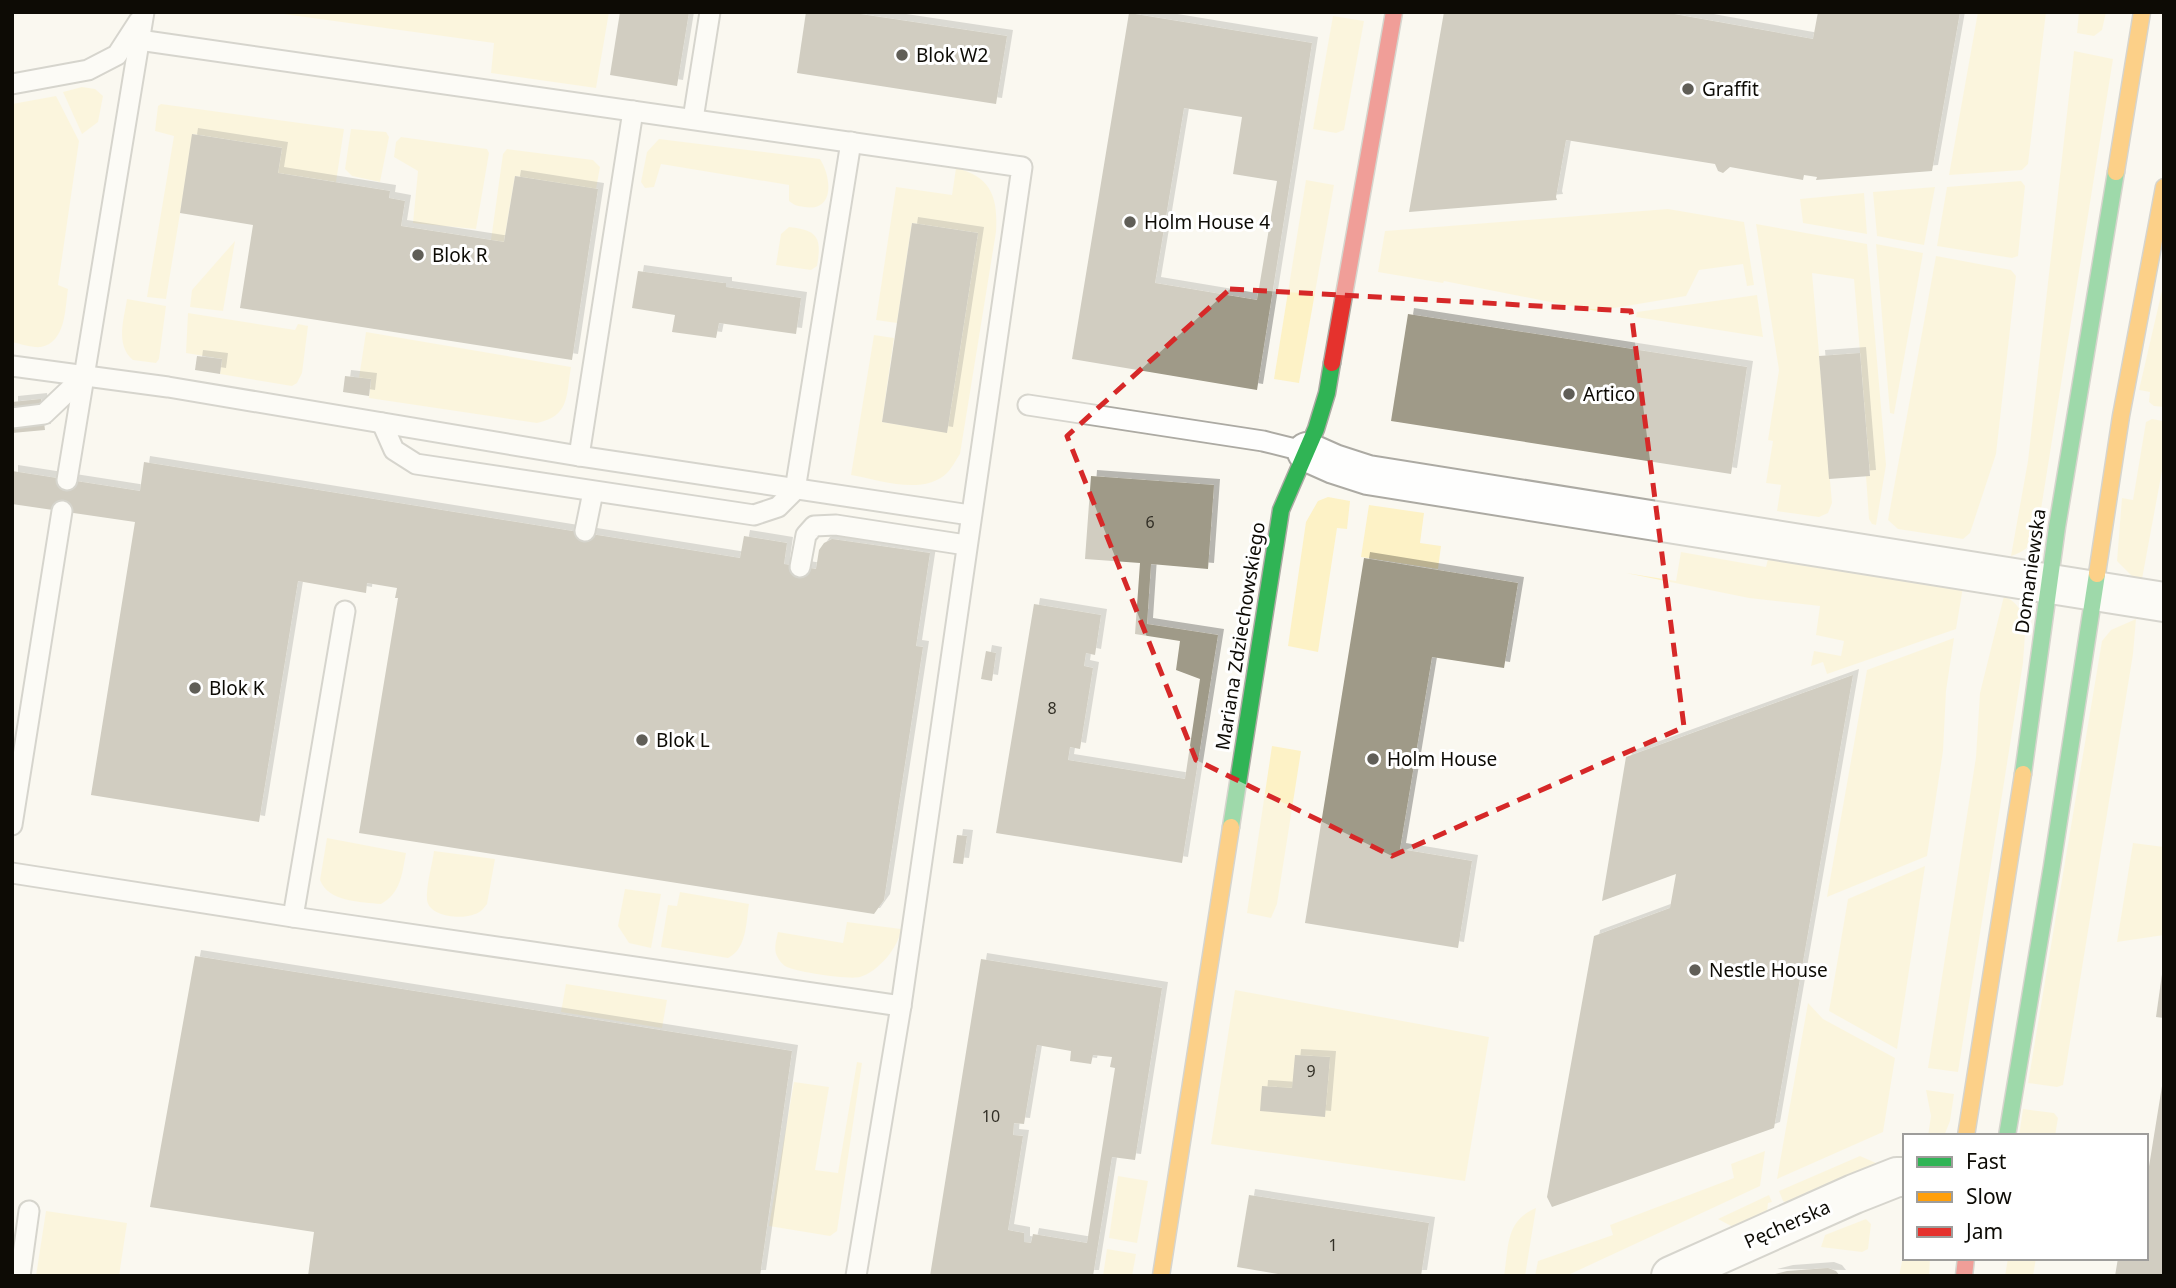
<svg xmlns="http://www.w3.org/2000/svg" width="2176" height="1288" font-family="'Noto Sans',sans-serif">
  <defs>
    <filter id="shadow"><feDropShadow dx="6" dy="-6" stdDeviation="0" flood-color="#0004"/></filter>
  </defs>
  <rect width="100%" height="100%" fill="#faf8f0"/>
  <!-- green -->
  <g fill="#fdf2c6">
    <polygon points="269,12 609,12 596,88 491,73 494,43"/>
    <polygon points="1978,12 2046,12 2028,164 2022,170 1949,175"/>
    <polygon points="2079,12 2106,12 2102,30 2094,36 2077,33"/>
    <polygon points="1333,16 1364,21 1344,130 1336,133 1313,129"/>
    <path d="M2074,51L2113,59L2038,528C2032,544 2027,551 2011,556L2028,461Z"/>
    <polygon points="82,87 95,89 103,96 98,122 82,134 63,92"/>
    <path d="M56,96L79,141L58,285L68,289C65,309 66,342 41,347C32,348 21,344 12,342V104Z"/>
    <polygon points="161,104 344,129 336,182 278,173 282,148 193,134 166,299 147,297 174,136 155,131 158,106"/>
    <polygon points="351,129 386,132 389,137 380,182 352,176 345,169"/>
    <polygon points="401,137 487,149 489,153 476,229 413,223 418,171 394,157 396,142"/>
    <path d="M659,139L820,159C831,176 836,212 804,207C797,206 794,205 789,201V185L661,164L654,187L645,188L641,182L647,152Z"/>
    <polygon points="507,149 593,160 600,167 596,189 515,176 504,242 491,240 503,154"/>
    <path d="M956,168C992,177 998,198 996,232L960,454C956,460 952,468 947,473C923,496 880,480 851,475L874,335L894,338L882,422L947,432L978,233L912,223L897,323L876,320L896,187L952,195Z"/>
    <polygon points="1306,180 1334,185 1299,383 1274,379"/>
    <polygon points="2021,181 2025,186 2018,256 2012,258 1937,246 1947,187"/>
    <polygon points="1935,187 1924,245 1877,236 1873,192"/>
    <polygon points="1864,193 1867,234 1803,223 1800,199"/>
    <polygon points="1668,209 1744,222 1754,285 1747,286 1743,264 1699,270 1686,296 1596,311 1444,281 1443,283 1378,272 1385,231"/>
    <polygon points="1756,224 1867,244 1886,465 1876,525 1872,524 1869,519 1866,476 1870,475 1854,279 1812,273 1832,503 1828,513 1819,517 1777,511 1781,485 1766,483 1773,441 1768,440 1779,370"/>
    <path d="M789,227C818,230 822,238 817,266L811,270L776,265L781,234Z"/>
    <polygon points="235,241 223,311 190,307 192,290"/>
    <polygon points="1876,244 1923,253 1894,414 1890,413"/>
    <polygon points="1936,256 2011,270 2016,276 1996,454 1970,533 1963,539 1898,529 1888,520"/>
    <polygon points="2164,282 2164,407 2154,406 2149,402 2150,392 2139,390"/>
    <polygon points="1757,295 1763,337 1636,317 1637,312"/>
    <path d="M127,299L166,306L159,359L156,363L133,360C115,345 124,319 127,299Z"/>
    <polygon points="188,313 295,330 298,324 308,326 302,373 297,383 292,386 220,374 222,359 186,353"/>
    <path d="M366,332L571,367C566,396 570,416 537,423L369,398L371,380L359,378Z"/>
    <polygon points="2152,419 2163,421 2164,460 2142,579 2132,576 2117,561 2122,498 2133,500 2146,422"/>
    <polygon points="1328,497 1350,501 1347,529 1337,528 1318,652 1288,646 1306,522 1318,501"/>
    <polygon points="1369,505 1424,513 1420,543 1441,546 1438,569 1361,557"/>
    <polygon points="1681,552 1766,567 1769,555 1963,587 1956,629 1827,674 1823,662 1811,666 1814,651 1841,656 1844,641 1816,635 1820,606 1749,598 1626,573 1676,581"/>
    <path d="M2004,596C2032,609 2024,638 2023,663L1958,1072L1928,1068L1976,757L1980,693Z"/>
    <polygon points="2136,619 2133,654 2063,1085 2057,1087 2028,1083 2102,641 2111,630"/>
    <polygon points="1954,638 1946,691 1943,751 1927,856 1827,897 1867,670"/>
    <polygon points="1272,746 1301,751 1277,904 1271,918 1247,913"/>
    <path d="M327,838L406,853C402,874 401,893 381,904C361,902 328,902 320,880Z"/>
    <polygon points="2133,843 2164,847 2164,935 2117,942"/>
    <path d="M434,851L495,859L487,904C484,908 480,913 475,914C462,920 429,917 427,900C426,885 432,866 434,851Z"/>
    <polygon points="1925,866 1897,1049 1829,1011 1848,899"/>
    <polygon points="625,889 661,894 651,948 629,943 618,926"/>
    <path d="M680,892L749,904C746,922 747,949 728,958L661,947L668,905L677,906Z"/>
    <path d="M847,922L901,929C899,947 878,972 860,977C849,980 795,972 785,966C783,965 779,960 778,958C773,950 776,941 778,932L843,943Z"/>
    <polygon points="566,984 667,1000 662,1028 561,1012"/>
    <polygon points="1235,990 1489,1037 1465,1181 1211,1144"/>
    <polygon points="1808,1003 1823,1019 1895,1058 1883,1132 1777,1179"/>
    <polygon points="857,1062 862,1063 837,1231 830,1236 769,1226 794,1082 829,1087 815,1170 838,1173"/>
    <polygon points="1926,1090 1954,1094 1950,1121 1944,1136 1928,1136 1931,1116"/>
    <polygon points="2023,1109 2054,1113 2058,1118 2055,1136 2019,1136"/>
    <polygon points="1765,1151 1760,1186 1566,1276 1535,1276 1538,1261 1613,1235 1610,1225 1734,1178 1731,1164"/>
    <polygon points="1860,1156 1876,1163 1875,1168 1846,1178 1787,1203 1783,1201 1779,1191"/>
    <polygon points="1118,1176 1148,1181 1137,1243 1109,1238"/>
    <polygon points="1769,1195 1772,1202 1768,1203 1767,1212 1733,1227 1718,1219"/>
    <path d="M1536,1208L1525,1276H1504C1509,1246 1505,1221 1536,1208Z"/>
    <polygon points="46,1211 127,1223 119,1276 36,1276"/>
    <polygon points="1866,1219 1871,1224 1868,1249 1862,1252 1821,1247 1825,1235"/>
    <polygon points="1905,1247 1905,1258 1930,1258 1929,1276 1899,1276"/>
    <polygon points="1107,1249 1136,1254 1132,1276 1103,1276"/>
    <polygon points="2008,1258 2036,1258 2033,1276 2005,1276"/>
  </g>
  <!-- building -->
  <g fill="#9f9a88" fill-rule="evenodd" filter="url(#shadow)">
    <polygon points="620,12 689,12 677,86 610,75"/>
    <polygon points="806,12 847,12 1007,36 996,104 797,73"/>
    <polygon points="1444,12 1663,12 1813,39 1818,12 1960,12 1932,171 1816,180 1817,177 1804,175 1803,180 1730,167 1723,173 1718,171 1715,164 1566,140 1556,197 1557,200 1409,212"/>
    <path d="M1129,13L1312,43L1257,390L1072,359ZM1184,108L1242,117L1233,174L1277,181L1257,300L1155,283Z"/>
    <polygon points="192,134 282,148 278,173 390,191 389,198 405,201 401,226 504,242 515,176 598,189 572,360 240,308 253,225 180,213"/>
    <polygon points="912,223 978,233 947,433 882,422"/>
    <polygon points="638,271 723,283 726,283 726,287 801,298 796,334 719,323 716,338 672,332 675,315 632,308"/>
    <polygon points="1408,314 1747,367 1731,474 1391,421"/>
    <polygon points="1860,353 1870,476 1829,479 1819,356"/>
    <polygon points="197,356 222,359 220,374 195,370"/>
    <polygon points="345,376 371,379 369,396 343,392"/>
    <polygon points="41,399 45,430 12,433 12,402"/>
    <polygon points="144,462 740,558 744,536 787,543 784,564 816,569 819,550 824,543 832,539 930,553 916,646 923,647 884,900 874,914 359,833 398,598 395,598 397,588 367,583 366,593 298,581 259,822 91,795 135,522 12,504 12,471 140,491"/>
    <polygon points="1091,476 1214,485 1208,569 1151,564 1147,624 1218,635 1182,863 996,833 1034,604 1101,615 1095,655 1086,653 1084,666 1093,668 1080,749 1070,747 1068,760 1185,779 1200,679 1176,670 1180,641 1135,634 1140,563 1085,559"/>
    <polygon points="1364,558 1518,583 1504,668 1432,657 1400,849 1472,861 1458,948 1305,923"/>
    <polygon points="986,651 996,653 992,681 981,679"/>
    <polygon points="1853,675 1774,1128 1552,1207 1547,1197 1594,936 1670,908 1676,874 1602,901 1626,757"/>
    <polygon points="957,835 967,836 963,864 953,863"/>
    <polygon points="195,956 792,1051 760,1276 308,1276 314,1232 150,1207"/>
    <path d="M981,959L1162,988L1135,1160L1112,1157L1093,1276H930ZM1037,1045L1071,1051L1070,1061L1091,1064L1093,1055L1112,1057L1110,1067L1115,1068L1087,1243L1033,1234L1031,1243L1024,1242V1233L1008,1230L1023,1136L1013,1135L1014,1123L1024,1124Z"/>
    <polygon points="2162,974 2164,974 2164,1018 2156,1017"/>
    <polygon points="1295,1055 1330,1057 1325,1117 1260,1111 1262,1086 1292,1088"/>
    <polygon points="2162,1086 2164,1276 2115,1276 2118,1258 2134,1261 2134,1258 2146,1258 2146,1185"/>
    <polygon points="1249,1195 1429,1223 1421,1276 1290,1276 1237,1267"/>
    <polygon points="1828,1268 1836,1271 1840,1276 1771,1275 1787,1271"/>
  </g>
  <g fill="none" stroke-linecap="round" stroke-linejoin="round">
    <defs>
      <g id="lane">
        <polyline points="139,40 1022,167 901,1006 856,1276"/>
        <polyline points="12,84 88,70 117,55 139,21"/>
        <polyline points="693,119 710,12"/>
        <polyline points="12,366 168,387 579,456 970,515"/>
        <polyline points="1028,405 1263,441 1307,452"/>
        <polyline points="12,418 44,414 84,376"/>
        <polyline points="382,423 394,450 416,464 754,515 778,507 795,490 851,142"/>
        <polyline points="579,456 633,111"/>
        <polyline points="67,480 144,12"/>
        <polyline points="585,531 593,492"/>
        <polyline points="800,567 806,535 814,526 836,525 966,545"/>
        <polyline points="12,825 62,511"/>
        <polyline points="12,873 293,917 901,1006"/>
        <polyline points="293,917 345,611"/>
        <polyline points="20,1276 29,1211"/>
      </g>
      <g id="street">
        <polyline points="1307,452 1334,464 1368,475 2164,602"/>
        <polyline points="1671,1276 1854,1194 1897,1177 1905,1177"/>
      </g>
      <g id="fast">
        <polyline points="2023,774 2057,527 2116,172"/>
        <polyline points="1231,827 1281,510 1316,429 1327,393 1332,363"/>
        <polyline points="2007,1136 2052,866 2097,574"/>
      </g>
      <g id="slow">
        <polyline points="2116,172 2142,12"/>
        <polyline points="2097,574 2121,416 2164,187"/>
        <polyline points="1966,1136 2023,774"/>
        <polyline points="1161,1276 1231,827"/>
      </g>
      <g id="jam">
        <polyline points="1332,363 1394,12"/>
        <polyline points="1964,1276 1966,1258"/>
      </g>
    </defs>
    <!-- lane casing -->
    <use href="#lane" stroke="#acaaa3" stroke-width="23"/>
    <!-- street casing -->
    <use href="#street" stroke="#acaaa3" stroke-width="42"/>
    <!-- fast casing -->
    <use href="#fast" stroke="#acaaa3" stroke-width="19"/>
    <!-- slow casing -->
    <use href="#slow" stroke="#acaaa3" stroke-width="19"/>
    <!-- jam casing -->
    <use href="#jam" stroke="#acaaa3" stroke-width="19"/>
    <!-- lane -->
    <use href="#lane" stroke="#fefefd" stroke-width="19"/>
    <!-- street -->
    <use href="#street" stroke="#fefefd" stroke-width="38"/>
    <!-- fast -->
    <use href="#fast" stroke="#30b455" stroke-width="16"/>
    <!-- slow -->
    <use href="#slow" stroke="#ff9f0a" stroke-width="16"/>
    <!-- jam -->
    <use href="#jam" stroke="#e5322d" stroke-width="16"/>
  </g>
  <!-- marked area -->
  <path d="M0 0H2176V1288H0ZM1230,289L1631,311L1684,727L1392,856L1196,760L1067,436Z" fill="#faf8f0" fill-opacity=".55" fill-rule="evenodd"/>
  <path fill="none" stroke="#d62828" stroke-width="5" stroke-dasharray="14 9" stroke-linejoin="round" d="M1230,289L1631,311L1684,727L1392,856L1196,760L1067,436Z"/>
  <!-- markers -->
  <g fill="#605e57" stroke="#fff" stroke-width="2.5">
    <circle cx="902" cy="55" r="7"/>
    <circle cx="1688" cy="89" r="7"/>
    <circle cx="1130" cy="222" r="7"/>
    <circle cx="418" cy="255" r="7"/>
    <circle cx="1569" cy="394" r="7"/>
    <circle cx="195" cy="688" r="7"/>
    <circle cx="642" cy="740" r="7"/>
    <circle cx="1373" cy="759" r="7"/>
    <circle cx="1695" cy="970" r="7"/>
  </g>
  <g text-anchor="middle" stroke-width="6" stroke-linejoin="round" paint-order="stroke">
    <!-- number labels -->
    <g font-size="16" fill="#322f26">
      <text x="1150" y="528">6</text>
      <text x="1052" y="714">8</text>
      <text x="1311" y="1077">9</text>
      <text x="991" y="1122">10</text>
      <text x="1333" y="1251">1</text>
    </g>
    <!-- poi labels -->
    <g font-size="19" fill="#0d0b05" stroke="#fff" text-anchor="start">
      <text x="916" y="62">Blok W2</text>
      <text x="1702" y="96">Graffit</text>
      <text x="1144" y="229">Holm House 4</text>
      <text x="432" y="262">Blok R</text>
      <text x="1583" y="401">Artico</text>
      <text x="209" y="695">Blok K</text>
      <text x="656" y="747">Blok L</text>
      <text x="1387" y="766">Holm House</text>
      <text x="1709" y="977">Nestle House</text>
    </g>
    <!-- street labels -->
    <g font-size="19" fill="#0d0b05" stroke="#fff">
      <text transform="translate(2030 571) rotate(-82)" y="7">Domaniewska</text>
      <text transform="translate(1240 636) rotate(-81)" y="7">Mariana Zdziechowskiego</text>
      <text transform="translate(1787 1224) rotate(-24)" y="7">Pęcherska</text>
    </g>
  </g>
  <!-- border -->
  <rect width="2176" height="1288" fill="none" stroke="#0d0b05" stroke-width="28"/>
  <!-- legend -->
  <rect x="1903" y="1134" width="245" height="126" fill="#ffffff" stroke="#9e9d9b" stroke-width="2"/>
  <rect x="1917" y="1157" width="35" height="10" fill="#30b455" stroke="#9e9d9b" stroke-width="2"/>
  <text x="1966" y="1169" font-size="21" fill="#0d0b05">Fast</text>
  <rect x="1917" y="1192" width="35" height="10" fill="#ff9f0a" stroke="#9e9d9b" stroke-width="2"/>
  <text x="1966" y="1204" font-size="21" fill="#0d0b05">Slow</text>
  <rect x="1917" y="1227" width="35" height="10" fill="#e5322d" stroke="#9e9d9b" stroke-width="2"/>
  <text x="1966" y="1239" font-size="21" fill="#0d0b05">Jam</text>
</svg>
